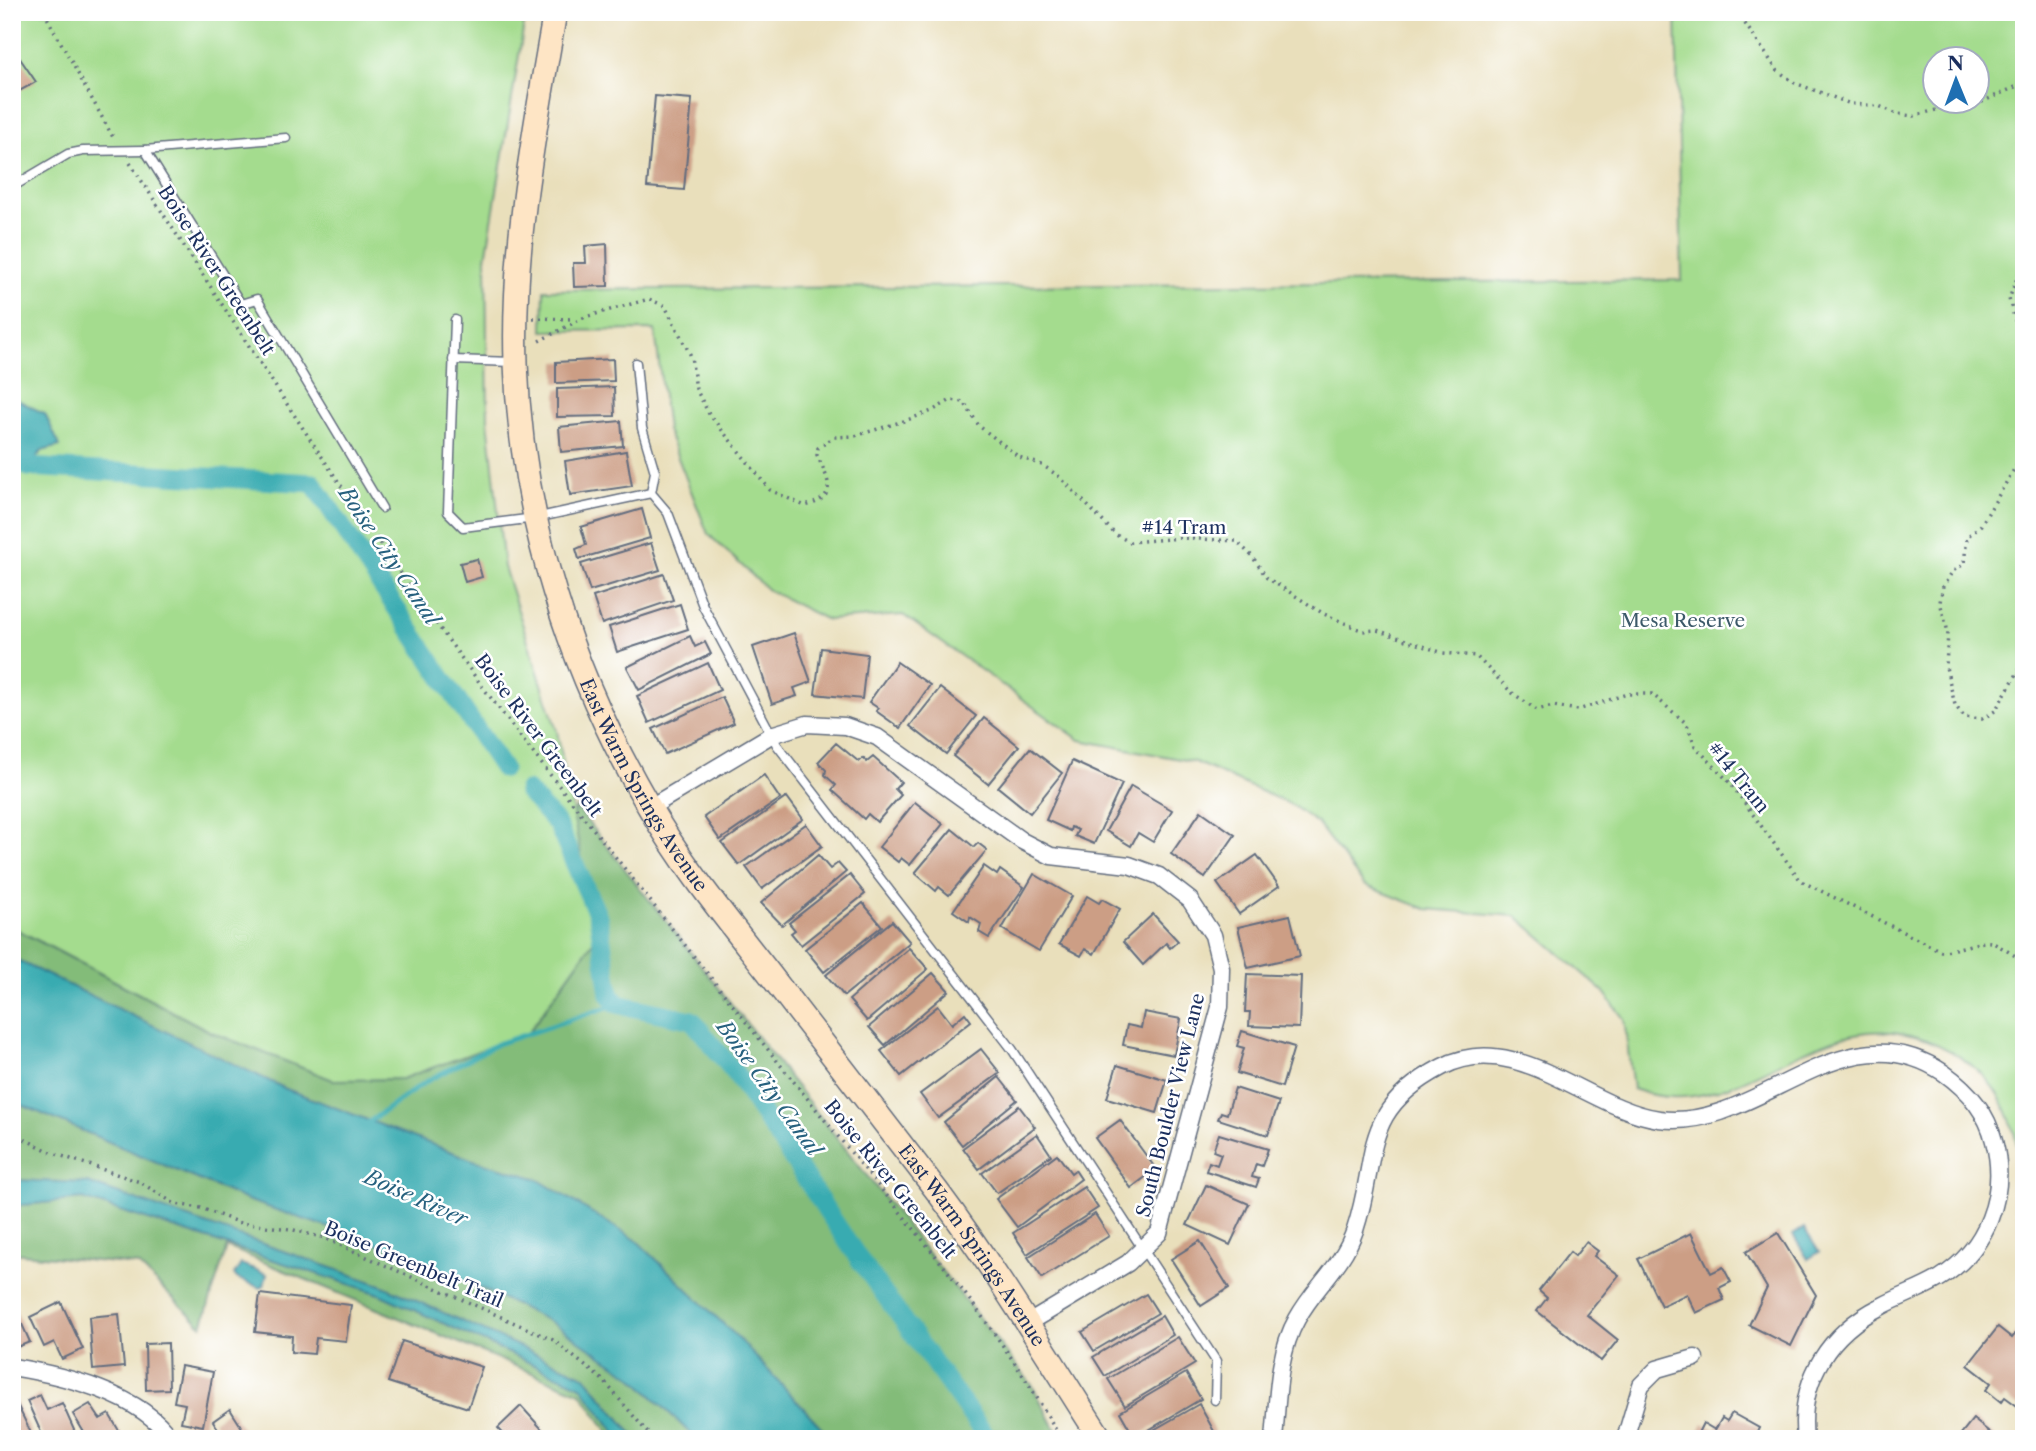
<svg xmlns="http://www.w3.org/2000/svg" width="2036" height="1451" font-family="'Libre Caslon Text',serif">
  <rect width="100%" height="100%" fill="#fff"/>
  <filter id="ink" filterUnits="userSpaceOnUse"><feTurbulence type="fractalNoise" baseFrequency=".0143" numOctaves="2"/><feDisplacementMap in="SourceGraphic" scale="14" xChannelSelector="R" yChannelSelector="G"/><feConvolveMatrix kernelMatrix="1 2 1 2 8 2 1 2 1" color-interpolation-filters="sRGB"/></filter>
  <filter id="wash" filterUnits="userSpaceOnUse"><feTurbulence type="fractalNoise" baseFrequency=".00686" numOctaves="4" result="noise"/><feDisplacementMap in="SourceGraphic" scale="28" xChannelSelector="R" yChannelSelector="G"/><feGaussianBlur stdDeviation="1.57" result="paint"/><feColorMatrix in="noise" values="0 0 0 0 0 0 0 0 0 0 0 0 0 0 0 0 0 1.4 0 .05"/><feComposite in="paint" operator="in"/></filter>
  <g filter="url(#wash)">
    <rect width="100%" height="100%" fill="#e9dfbb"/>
    <!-- green -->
    <g fill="#a4dc8e" stroke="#608676" stroke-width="2" fill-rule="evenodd">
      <polygon points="12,12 526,12 486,258 488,420 504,567 557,731 597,936 528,1033 402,1079 334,1081 211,1032 12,927"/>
      <path d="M1676,12H2024V1183H2021C2020,1138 2007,1092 1970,1064C1833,962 1752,1136 1633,1089L1624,1019L1603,991L1516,916L1426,909L1364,885L1317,823L1292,805L1195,762L1080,740L903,615L827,620L768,590L708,534L667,430L655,330L543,331L544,290L1682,280ZM1934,60H1976V102H1934Z"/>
    </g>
    <!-- forest -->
    <g fill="#83bc79" stroke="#4f766c" stroke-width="2">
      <polygon points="576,807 1032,1385 1061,1439 832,1439 740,1340 636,1240 535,1178 473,1160 286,1089 12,958 12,927 211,1032 333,1080 402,1079 528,1033 597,936 573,815"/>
      <polygon points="12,1101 247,1200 416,1257 553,1323 633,1377 696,1439 636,1439 585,1376 381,1285 87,1183 12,1180"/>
      <polygon points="83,1199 377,1293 581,1386 620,1439 613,1439 581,1393 227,1247 202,1326 138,1265 12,1253 12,1206"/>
    </g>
    <!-- water -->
    <g fill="#38abb1" stroke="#2a6d88" stroke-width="2">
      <polygon points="12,397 45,414 60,446 42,451 28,467 12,467"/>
      <polygon points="12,958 286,1089 473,1160 535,1178 636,1240 740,1340 832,1439 696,1439 633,1377 553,1323 416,1257 247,1200 12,1101"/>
      <polygon points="12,1180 87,1183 381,1285 585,1376 636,1439 620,1439 581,1386 377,1293 83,1199 12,1206"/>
      <polygon points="1804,1228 1819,1252 1808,1259 1793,1235"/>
      <polygon points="241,1264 267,1274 264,1286 261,1288 238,1279 234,1275"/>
    </g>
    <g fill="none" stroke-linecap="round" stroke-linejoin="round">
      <!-- stream -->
      <polyline stroke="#38abb1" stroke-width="5" points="369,1122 427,1081 497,1044 617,1004"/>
      <!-- canal -->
      <g stroke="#38abb1" stroke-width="19">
        <polyline points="12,455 28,467 313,483 503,769"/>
        <polyline points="527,791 557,824 598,916 610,994 617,1004 692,1020 736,1074 861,1262 988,1439"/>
      </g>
    </g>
    <g id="blocks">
      <!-- building -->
      <g fill="#cc9e85">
        <polygon points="19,57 36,82 12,95 12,61"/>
        <polygon points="655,96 692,99 684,190 647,187"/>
        <polygon points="607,244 608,286 574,287 573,263 586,263 585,246"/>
        <polygon points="613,359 614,381 556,383 556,362"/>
        <polygon points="614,387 615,416 557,417 557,389"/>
        <polygon points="621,421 623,446 561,452 559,427"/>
        <polygon points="626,451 632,486 570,495 565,461"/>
        <polygon points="642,509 650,538 579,559 576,549 586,545 581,527"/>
        <polygon points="651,543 660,570 590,591 581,564"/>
        <polygon points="477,559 482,577 465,582 460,563"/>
        <polygon points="664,574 673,600 602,624 593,597"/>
        <polygon points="680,604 688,629 617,652 609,627"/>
        <polygon points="794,633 811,682 794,688 797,696 772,704 753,647"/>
        <polygon points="690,636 695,647 705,642 711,654 639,690 627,667"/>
        <polygon points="821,648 867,654 862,699 815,694"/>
        <polygon points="897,662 930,685 900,728 876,711 878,708 869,702"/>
        <polygon points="708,663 720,690 649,723 637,696"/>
        <polygon points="940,688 976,716 946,754 910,726"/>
        <polygon points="722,697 734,723 665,754 653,729"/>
        <polygon points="984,718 1019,746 988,784 953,756"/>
        <polygon points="836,743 859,762 863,758 867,762 873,757 901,782 895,789 901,795 877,822 868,814 864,819 832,790 836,785 825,775 826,770 818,762"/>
        <polygon points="1030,748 1062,773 1030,813 998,787"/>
        <polygon points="1072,761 1122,784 1094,844 1075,836 1078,830 1071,827 1070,831 1046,820"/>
        <polygon points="764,775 780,799 720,840 704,817"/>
        <polygon points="1131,786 1172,810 1153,842 1138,833 1131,846 1106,831"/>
        <polygon points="787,797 803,819 739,865 722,843"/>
        <polygon points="915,802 943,824 910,865 901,858 898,862 879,847"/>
        <polygon points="1201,811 1235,835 1205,878 1171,854"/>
        <polygon points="806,824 822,846 762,889 746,867"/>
        <polygon points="952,829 974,847 978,843 987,850 949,895 939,887 936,891 915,873"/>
        <polygon points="818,855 830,869 838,863 846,872 782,925 761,903"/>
        <polygon points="1257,855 1279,886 1239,914 1217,883"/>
        <polygon points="984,866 997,875 1000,870 1024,887 989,938 979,932 981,924 970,917 969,922 953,911"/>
        <polygon points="1034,874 1072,896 1039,951 1002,929"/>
        <polygon points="850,875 865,894 801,945 791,933 795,930 789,923"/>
        <polygon points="1087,896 1099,903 1102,899 1120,909 1094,954 1085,949 1081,956 1059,944"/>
        <polygon points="863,903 882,926 824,972 805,949"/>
        <polygon points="1153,914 1178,941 1170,948 1166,943 1143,965 1123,942"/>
        <polygon points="1290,915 1300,956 1248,968 1238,927"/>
        <polygon points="892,921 910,942 844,996 826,975"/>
        <polygon points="909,948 928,969 867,1021 849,1000"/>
        <polygon points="933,973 949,991 885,1045 869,1027"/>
        <polygon points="1247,974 1301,976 1299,1028 1249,1026 1250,1012 1245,1012"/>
        <polygon points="938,1006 952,1024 965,1013 971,1021 901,1076 881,1051"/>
        <polygon points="1144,1012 1181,1019 1174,1055 1123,1045 1127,1025 1141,1028"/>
        <polygon points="1242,1031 1294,1047 1282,1087 1237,1073 1244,1048 1237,1046"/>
        <polygon points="981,1049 1000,1073 938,1118 920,1094"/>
        <polygon points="1117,1065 1167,1080 1157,1113 1107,1098"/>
        <polygon points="999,1077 1017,1100 962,1145 944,1122"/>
        <polygon points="1235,1088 1279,1102 1268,1135 1218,1119 1221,1112 1227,1114"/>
        <polygon points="1019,1106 1035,1127 979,1169 963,1148"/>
        <polygon points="1120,1120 1156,1169 1131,1188 1095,1138"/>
        <polygon points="1037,1134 1051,1155 997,1193 982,1173"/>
        <polygon points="1219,1134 1268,1149 1262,1166 1256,1164 1252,1177 1259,1179 1256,1187 1206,1171 1209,1162 1217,1165 1221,1154 1213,1151"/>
        <polygon points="1057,1154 1071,1173 1075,1170 1081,1179 1017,1227 996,1199"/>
        <polygon points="1206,1185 1249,1204 1230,1245 1187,1225"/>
        <polygon points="1084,1187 1098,1208 1027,1254 1013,1233"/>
        <polygon points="1095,1214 1109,1236 1042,1278 1028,1257"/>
        <polygon points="1691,1233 1711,1273 1723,1267 1731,1282 1719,1288 1724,1300 1696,1313 1687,1294 1661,1306 1638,1259"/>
        <polygon points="1778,1233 1816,1295 1791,1346 1749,1325 1767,1288 1746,1252"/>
        <polygon points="1200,1241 1229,1288 1201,1306 1171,1259"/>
        <polygon points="1586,1242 1598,1251 1594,1256 1619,1275 1587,1315 1618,1340 1601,1361 1537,1311 1547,1298 1539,1291 1570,1252 1575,1256"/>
        <polygon points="260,1294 351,1305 346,1341 316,1338 314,1354 291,1352 292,1336 255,1332"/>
        <polygon points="1146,1294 1158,1313 1094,1351 1082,1332"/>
        <polygon points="12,1302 30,1342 12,1349"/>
        <polygon points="61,1302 83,1349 62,1359 54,1342 44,1347 30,1317"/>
        <polygon points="119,1314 124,1367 93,1370 89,1317"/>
        <polygon points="1162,1316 1173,1335 1105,1376 1093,1357"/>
        <polygon points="1998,1327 2012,1338 2021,1327 2024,1330 2024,1404 2020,1408 2005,1397 2001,1402 1986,1390 1991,1383 1968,1365"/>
        <polygon points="1178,1337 1195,1364 1125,1406 1108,1379"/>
        <polygon points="402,1341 482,1367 468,1408 388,1382"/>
        <polygon points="168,1343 169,1389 146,1390 145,1344"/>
        <polygon points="181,1366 213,1372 203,1426 181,1422 185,1404 174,1402"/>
        <polygon points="1186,1373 1201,1399 1135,1438 1120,1412"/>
        <polygon points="12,1394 31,1433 19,1439 12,1439"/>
        <polygon points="40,1395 47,1410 62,1403 78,1439 44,1439 27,1401"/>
        <polygon points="90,1404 100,1419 109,1414 124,1439 88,1439 73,1414"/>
        <polygon points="1199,1404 1215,1433 1204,1439 1138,1439"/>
        <polygon points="521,1406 551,1439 508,1439 498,1428"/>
        <polygon points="230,1409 249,1439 225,1439 213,1421"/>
        <polygon points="1732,1413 1759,1428 1754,1439 1695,1439 1703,1423 1715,1430 1722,1418 1727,1421"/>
        <polygon points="1973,1419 1998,1439 1957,1439"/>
      </g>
    </g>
  </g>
  <g filter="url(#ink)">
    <use href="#blocks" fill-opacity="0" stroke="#636d7f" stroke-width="2"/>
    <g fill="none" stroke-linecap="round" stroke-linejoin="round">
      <defs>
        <g id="lane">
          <polyline points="286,138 145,150 241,304 257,299 382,508"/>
          <polyline points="12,187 68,154 83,151 145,150"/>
          <polyline points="455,320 448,512 463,527 535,518 651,493"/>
          <polyline points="453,360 513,362"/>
          <polyline points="636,363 642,428 655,472 651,493 668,513 703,606 777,745 1012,1049 1216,1361 1215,1400"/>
        </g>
        <g id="street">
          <polyline points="649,808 771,735 807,724 845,726 877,737 1022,841 1051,856 1129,865 1159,876 1190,900 1213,935 1221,968 1220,1007 1159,1233 1128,1263 1027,1324"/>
          <path d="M12,1367C62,1375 142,1394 171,1439"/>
          <path d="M1274,1439C1278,1400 1277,1354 1297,1319C1315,1286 1342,1267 1355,1230C1380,1156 1357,1112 1442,1067C1516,1028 1588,1109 1659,1119C1757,1133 1843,1004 1944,1073C1968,1090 1987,1113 1994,1141C2008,1194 1987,1249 1940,1278C1922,1289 1901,1296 1882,1306C1830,1332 1798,1379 1805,1439"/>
          <polyline points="1625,1439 1641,1385 1657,1369 1695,1358"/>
        </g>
        <g id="secondary">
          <path id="s1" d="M555,12C535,128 512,245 516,363C521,519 570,671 648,805C681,863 724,916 765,968C822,1042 880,1116 937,1191C996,1270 1047,1355 1101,1439"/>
        </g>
      </defs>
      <!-- lane casing -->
      <use href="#lane" stroke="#636d7f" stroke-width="11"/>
      <!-- street casing -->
      <use href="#street" stroke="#636d7f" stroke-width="19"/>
      <!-- secondary casing -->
      <use href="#secondary" stroke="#636d7f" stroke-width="26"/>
      <!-- path -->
      <g stroke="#636d7f" stroke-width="3.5" stroke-dasharray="2 5" stroke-linecap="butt">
        <polyline points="44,12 114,139"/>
        <polyline points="1737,12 1777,70 1795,83 1851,104 1879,106 1897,114 1914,116 1947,107 1973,106 2024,83"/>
        <path d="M130,163C265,369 395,579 548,772C639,886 728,1001 820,1114C904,1219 996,1320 1061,1439"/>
        <polyline points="2024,260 2009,299 2024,352"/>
        <polyline points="533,318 574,319"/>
        <path d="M539,341L585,317L649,299L665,306L691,356L696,389L709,414L770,490L805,506C840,497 828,479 817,455L818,448L834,437L855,436L907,420L932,411L951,400L964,402L979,426L1019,457L1042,465L1060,477L1116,535L1130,542L1182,538L1236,541L1252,556L1267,578L1324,614L1363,631L1377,630L1443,653L1476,656L1511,692L1537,710L1553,706L1578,710L1627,694H1652L1687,724L1695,746L1731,784L1801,881L1941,951C1955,951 1981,940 1990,942C1996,943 2016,957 2024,961"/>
        <polyline points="2024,462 2016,466 1981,525 1967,537 1964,564 1953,571 1943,586 1940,602 1948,632 1946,667 1955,705 1964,717 1982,719 1995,711 2024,662"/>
        <polyline points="12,1133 53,1153 140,1182 175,1204 201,1208 240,1223 290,1229 324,1238 553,1340 604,1381 653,1439"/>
      </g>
      <!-- lane -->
      <use href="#lane" stroke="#fff" stroke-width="8"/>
      <!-- street -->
      <use href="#street" stroke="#fff" stroke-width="16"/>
      <!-- secondary -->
      <use href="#secondary" stroke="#fee5c5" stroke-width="23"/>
    </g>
  </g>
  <g text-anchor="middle" stroke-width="5" stroke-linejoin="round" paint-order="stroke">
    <!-- street labels -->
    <g font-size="19" fill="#1b2f5e" stroke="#fff">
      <text transform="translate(217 270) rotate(57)" y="7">Boise River Greenbelt</text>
      <text x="1184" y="534">#14 Tram</text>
      <text transform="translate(539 735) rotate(53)" y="7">Boise River Greenbelt</text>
      <text transform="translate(1739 777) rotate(51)" y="7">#14 Tram</text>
      <text dy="7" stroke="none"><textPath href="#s1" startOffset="800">East Warm Springs Avenue</textPath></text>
      <text transform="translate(1170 1105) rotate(-76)" y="7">South Boulder View Lane</text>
      <text transform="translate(891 1179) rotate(51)" y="7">Boise River Greenbelt</text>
      <text dy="7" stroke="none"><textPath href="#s1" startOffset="1367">East Warm Springs Avenue</textPath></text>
      <text transform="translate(414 1264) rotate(23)" y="7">Boise Greenbelt Trail</text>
    </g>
    <!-- park labels -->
    <g font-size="19" fill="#3d5a6a" stroke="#fff">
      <text x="1683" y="627">Mesa Reserve</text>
    </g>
    <!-- water labels -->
    <g font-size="21" font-style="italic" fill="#27617f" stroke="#fff">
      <text transform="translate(389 556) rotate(56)" y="7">Boise City Canal</text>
      <text transform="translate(769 1088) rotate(54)" y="7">Boise City Canal</text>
      <text transform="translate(416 1198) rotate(24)" y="7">Boise River</text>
    </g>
  </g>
  <!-- margin -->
  <rect width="2036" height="1451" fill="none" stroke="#fff" stroke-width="42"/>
  <!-- north arrow -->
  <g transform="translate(1956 80) rotate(359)"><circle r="33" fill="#ffffff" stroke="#a4acbf" stroke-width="2"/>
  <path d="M0-5L12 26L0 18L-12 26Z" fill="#1f6fb2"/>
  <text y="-10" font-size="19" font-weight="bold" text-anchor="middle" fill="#1b2f5e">N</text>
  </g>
</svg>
